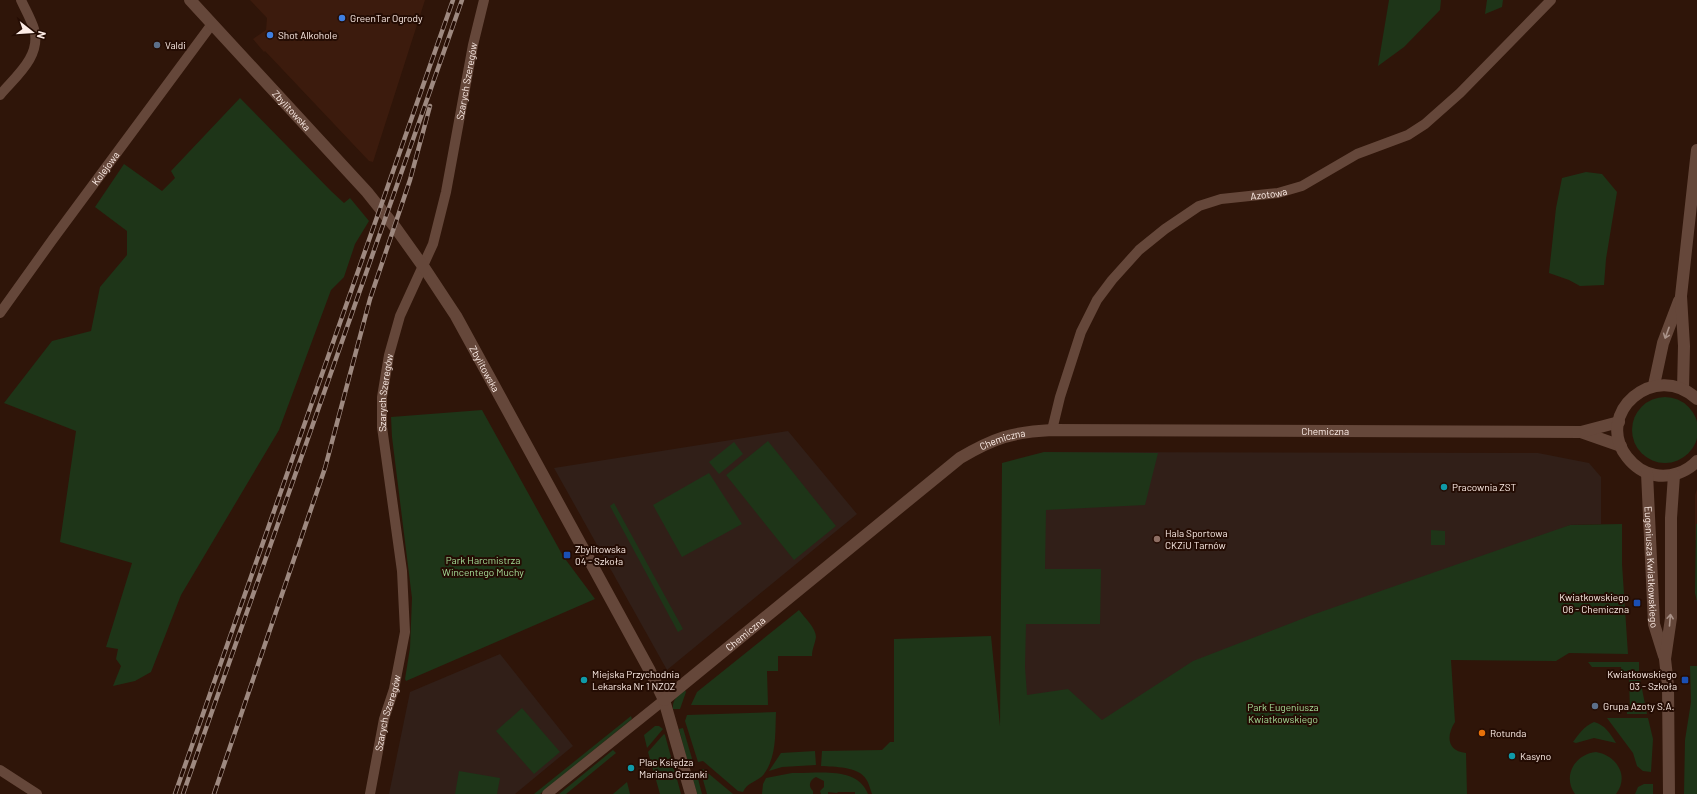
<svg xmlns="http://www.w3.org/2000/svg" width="1697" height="794" font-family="Barlow,sans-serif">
  <rect width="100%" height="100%" fill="#2f1509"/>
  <!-- built -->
  <g fill="#3c1b0d">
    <polygon points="250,0 425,0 373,162 369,161 265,51 264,52 253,39 266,30 267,18"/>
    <polygon points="1697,489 1697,540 1695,540 1695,495"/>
  </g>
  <!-- education -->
  <g fill="#311f18">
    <polygon points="788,431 857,514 667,670 554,468"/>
    <polygon points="1044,452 1538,453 1589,463 1601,477 1601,524 1570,525 1065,744 1000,744"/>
    <polygon points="500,654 573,746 515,794 389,794 410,692"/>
  </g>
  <!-- green -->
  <g fill="#1e3518">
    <polygon points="1389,0 1441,0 1440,10 1404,47 1378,66"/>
    <polygon points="1487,0 1503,0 1502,7 1485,14"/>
    <polygon points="240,98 331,191 344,203 350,198 369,221 355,244 344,277 331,290 279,430 181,595 151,672 135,681 113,686 121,666 116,659 118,649 106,647 132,563 60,542 76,431 4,403 52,341 91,331 100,287 127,255 127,231 95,207 124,164 162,191 175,178 171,171"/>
    <polygon points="1586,172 1602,174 1617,192 1606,259 1604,285 1580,286 1569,280 1549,273 1556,208 1562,178"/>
    <circle cx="1665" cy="430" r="33"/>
    <polygon points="482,410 563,556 595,599 406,681 405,679 410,648 412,598 392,437 391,417"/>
    <polygon points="768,441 836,526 794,560 726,475"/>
    <polygon points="734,442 743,454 719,474 709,462"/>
    <path d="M1044,452L1158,453L1145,505L1046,510L1045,569H1101L1100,624H1026L1025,667L1027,695L1068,689L1102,720L1193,661L1312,615L1570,525L1622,524V564L1628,654L1569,653L1556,661L1451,660L1455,722C1446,736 1447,751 1466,753L1467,794H872C870,789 869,783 866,779C858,766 834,767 821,766L822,751L882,750L890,742H894V639L991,636L1000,726L1002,463Z"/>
    <polygon points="709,473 742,524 682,557 653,505"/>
    <polygon points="614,503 683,629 678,632 610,506"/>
    <polygon points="1696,524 1697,524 1697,602 1695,593"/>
    <polygon points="1431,530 1445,531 1445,545 1431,545"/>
    <path d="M799,610C804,617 816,628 816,637C815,644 812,649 812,656H778V671H767L768,705H691L697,692Z"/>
    <polygon points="1588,662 1639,662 1639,674 1647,714 1627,714 1627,712 1630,711 1629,679 1622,679 1621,667 1592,667"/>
    <polygon points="1690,666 1697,666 1697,794 1684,794 1685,740 1691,702"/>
    <path d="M685,690L686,692L680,709H673C672,699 678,696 685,690Z"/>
    <polygon points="522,708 560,752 534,774 496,731"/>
    <path d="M776,712C775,733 777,756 764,774C758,782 747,782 743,792L738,791L703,761L698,762L685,721L687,715Z"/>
    <polygon points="631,716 632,719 540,794 534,794"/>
    <polygon points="1607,718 1648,718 1653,739 1651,772 1643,771 1637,766 1633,753"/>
    <path d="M1594,722C1605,725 1610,733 1616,743L1594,738L1576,743L1573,742C1579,734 1584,726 1594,722Z"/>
    <polygon points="655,726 659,726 663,729 647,748 644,735"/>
    <polygon points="683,728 693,762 691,765 688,764 679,729"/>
    <polygon points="664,734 665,735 681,794 660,794 648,752"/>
    <polygon points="613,750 616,753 566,794 559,794"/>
    <polygon points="815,751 816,765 782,767 769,771 781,753"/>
    <path d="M1596,752C1616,755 1630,776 1616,794H1575C1562,776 1575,754 1596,752Z"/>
    <polygon points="700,769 703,769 733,794 707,794"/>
    <polygon points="459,771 500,778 497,794 455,794"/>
    <polygon points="696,771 702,794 697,794 691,773"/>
    <path d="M792,773C816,774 857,765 868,794H855V792H838L837,793L828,792V794H821L820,791L824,787V781L816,777C809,780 808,787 813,791V794H762L763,784L766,778Z"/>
    <polygon points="627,782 630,794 613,794"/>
    <polygon points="1644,784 1653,784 1653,794 1635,794 1638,787"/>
  </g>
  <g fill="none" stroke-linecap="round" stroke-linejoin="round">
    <!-- minor -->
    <g stroke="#65473a" stroke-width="10">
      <path d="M0,95C15,77 42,56 34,29C31,19 25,9 21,0"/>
      <path id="s1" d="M0,313L53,239L212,24"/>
      <path id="s2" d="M1052,430L1060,397L1081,332L1097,300L1112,280L1139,250L1165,229L1199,206L1221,199L1278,193L1302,186L1357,154L1408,135L1425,124L1460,93L1551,0"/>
      <polyline points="0,770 37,794"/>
      <path id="s3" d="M370,794L384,719L394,689L405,632L402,571L382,427V397L389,355L400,316L433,244L446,192L473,45L484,0"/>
      <polyline points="547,794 664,700"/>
    </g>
    <!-- tertiary -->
    <g stroke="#65473a" stroke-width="12">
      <path id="s4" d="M190,0L367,192L395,227L425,269L456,316L650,671L664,700L691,794"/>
      <polyline points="1581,432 1621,446"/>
      <path id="s5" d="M664,700L960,458C994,438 1012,432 1052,430L1581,432L1619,422"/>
    </g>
    <!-- secondary -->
    <g stroke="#65473a" stroke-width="12">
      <polyline points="1654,385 1663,343 1679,301"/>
      <polyline points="1683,389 1684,346 1681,296 1697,150"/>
      <path d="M1697,399C1655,359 1593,414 1627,457C1634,466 1644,473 1655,475C1670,478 1687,472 1697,461"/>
      <path id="s6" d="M1647,473L1654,624L1664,656"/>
      <polyline points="1669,794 1668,686 1665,659 1671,618 1671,518 1674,475"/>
    </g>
    <defs>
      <g id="rail">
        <polyline points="175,794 453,0"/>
        <polyline points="183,794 462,0"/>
        <polyline points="214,794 325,468 370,299 410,180 430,106"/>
      </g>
    </defs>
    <!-- rail casing -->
    <use href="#rail" stroke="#9e8980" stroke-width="4.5"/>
    <!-- rail -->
    <use href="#rail" stroke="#240c03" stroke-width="3" stroke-dasharray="9" stroke-linecap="butt"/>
  </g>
  <!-- one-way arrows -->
  <defs><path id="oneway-shaft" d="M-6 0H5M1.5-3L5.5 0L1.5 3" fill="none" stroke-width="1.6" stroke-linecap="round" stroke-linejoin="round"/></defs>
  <g stroke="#a99288">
    <use href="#oneway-shaft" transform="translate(1667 333) rotate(110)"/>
    <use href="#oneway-shaft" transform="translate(1670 620) rotate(-85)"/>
  </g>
  <!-- markers -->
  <g fill="#3f7fe0" stroke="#240c03" stroke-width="1.5">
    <circle cx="342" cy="18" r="4"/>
    <circle cx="270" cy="35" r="4"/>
  </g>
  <g fill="#5c6f8a" stroke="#240c03" stroke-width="1.5">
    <circle cx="157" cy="45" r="4"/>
    <circle cx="1595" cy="706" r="4"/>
  </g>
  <g fill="#0f9aa8" stroke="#240c03" stroke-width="1.5">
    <circle cx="1444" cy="487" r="4"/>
    <circle cx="584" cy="680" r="4"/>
    <circle cx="1512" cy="756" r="4"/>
    <circle cx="631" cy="768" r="4"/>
  </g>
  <circle fill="#8d6e63" stroke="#240c03" stroke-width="1.5" cx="1157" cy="539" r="4"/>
  <g fill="#1a4fb4" stroke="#240c03" stroke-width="1.5">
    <rect x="563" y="551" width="8" height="8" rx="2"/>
    <rect x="1633" y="599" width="8" height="8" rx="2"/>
    <rect x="1681" y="676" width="8" height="8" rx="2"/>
  </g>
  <circle fill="#e8710a" stroke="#240c03" stroke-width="1.5" cx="1482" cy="733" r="4"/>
  <g text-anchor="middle" stroke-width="4" stroke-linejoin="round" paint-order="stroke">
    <!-- poi labels -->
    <g font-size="10" fill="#fdede7" stroke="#240c03" text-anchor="start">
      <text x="350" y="22">GreenTar Ogrody</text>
      <text x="278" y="39">Shot Alkohole</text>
      <text x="165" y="49">Valdi</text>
      <text x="1452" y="491">Pracownia ZST</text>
      <text x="1165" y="537">Hala Sportowa<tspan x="1165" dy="12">CKZiU Tarnów</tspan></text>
      <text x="575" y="553">Zbylitowska<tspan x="575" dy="12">04 - Szkoła</tspan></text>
      <text x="1629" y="601" text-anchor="end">Kwiatkowskiego<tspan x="1629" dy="12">06 - Chemiczna</tspan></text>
      <text x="592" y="678">Miejska Przychodnia<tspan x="592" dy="12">Lekarska Nr 1 NZOZ</tspan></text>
      <text x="1677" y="678" text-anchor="end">Kwiatkowskiego<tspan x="1677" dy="12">03 - Szkoła</tspan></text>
      <text x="1603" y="710">Grupa Azoty S.A.</text>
      <text x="1490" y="737">Rotunda</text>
      <text x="1520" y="760">Kasyno</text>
      <text x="639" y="766">Plac Księdza<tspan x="639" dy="12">Mariana Grzanki</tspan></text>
    </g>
    <!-- street labels -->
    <g font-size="10" fill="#fdede7" stroke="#240c03">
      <text dy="4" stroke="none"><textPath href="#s3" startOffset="731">Szarych Szeregów</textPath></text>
      <text dy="4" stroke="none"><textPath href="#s4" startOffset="150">Zbylitowska</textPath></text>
      <text dy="4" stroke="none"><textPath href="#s1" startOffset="179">Kolejowa</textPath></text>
      <text dy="4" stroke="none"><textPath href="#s2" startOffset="349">Azotowa</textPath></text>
      <text dy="4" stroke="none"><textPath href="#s4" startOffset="474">Zbylitowska</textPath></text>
      <text dy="4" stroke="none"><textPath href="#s3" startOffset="407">Szarych Szeregów</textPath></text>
      <text dy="4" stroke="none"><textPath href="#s5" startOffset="753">Chemiczna</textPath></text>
      <text dy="4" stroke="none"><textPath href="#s5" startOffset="429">Chemiczna</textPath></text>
      <text dy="4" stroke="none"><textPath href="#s6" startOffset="94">Eugeniusza Kwiatkowskiego</textPath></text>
      <text dy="4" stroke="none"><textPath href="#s5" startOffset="105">Chemiczna</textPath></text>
      <text dy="4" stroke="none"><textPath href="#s3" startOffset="83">Szarych Szeregów</textPath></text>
    </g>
    <!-- park labels -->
    <g font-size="10" fill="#a6de99" stroke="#240c03">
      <text x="483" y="564">Park Harcmistrza<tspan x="483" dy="12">Wincentego Muchy</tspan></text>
      <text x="1283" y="711">Park Eugeniusza<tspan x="1283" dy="12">Kwiatkowskiego</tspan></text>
    </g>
  </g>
  <!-- north arrow -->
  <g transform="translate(32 32) rotate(107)" stroke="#240c03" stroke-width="3" paint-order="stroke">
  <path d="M0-3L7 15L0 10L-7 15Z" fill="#fdede7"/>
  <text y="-6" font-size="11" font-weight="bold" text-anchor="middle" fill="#fdede7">N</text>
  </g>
</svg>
